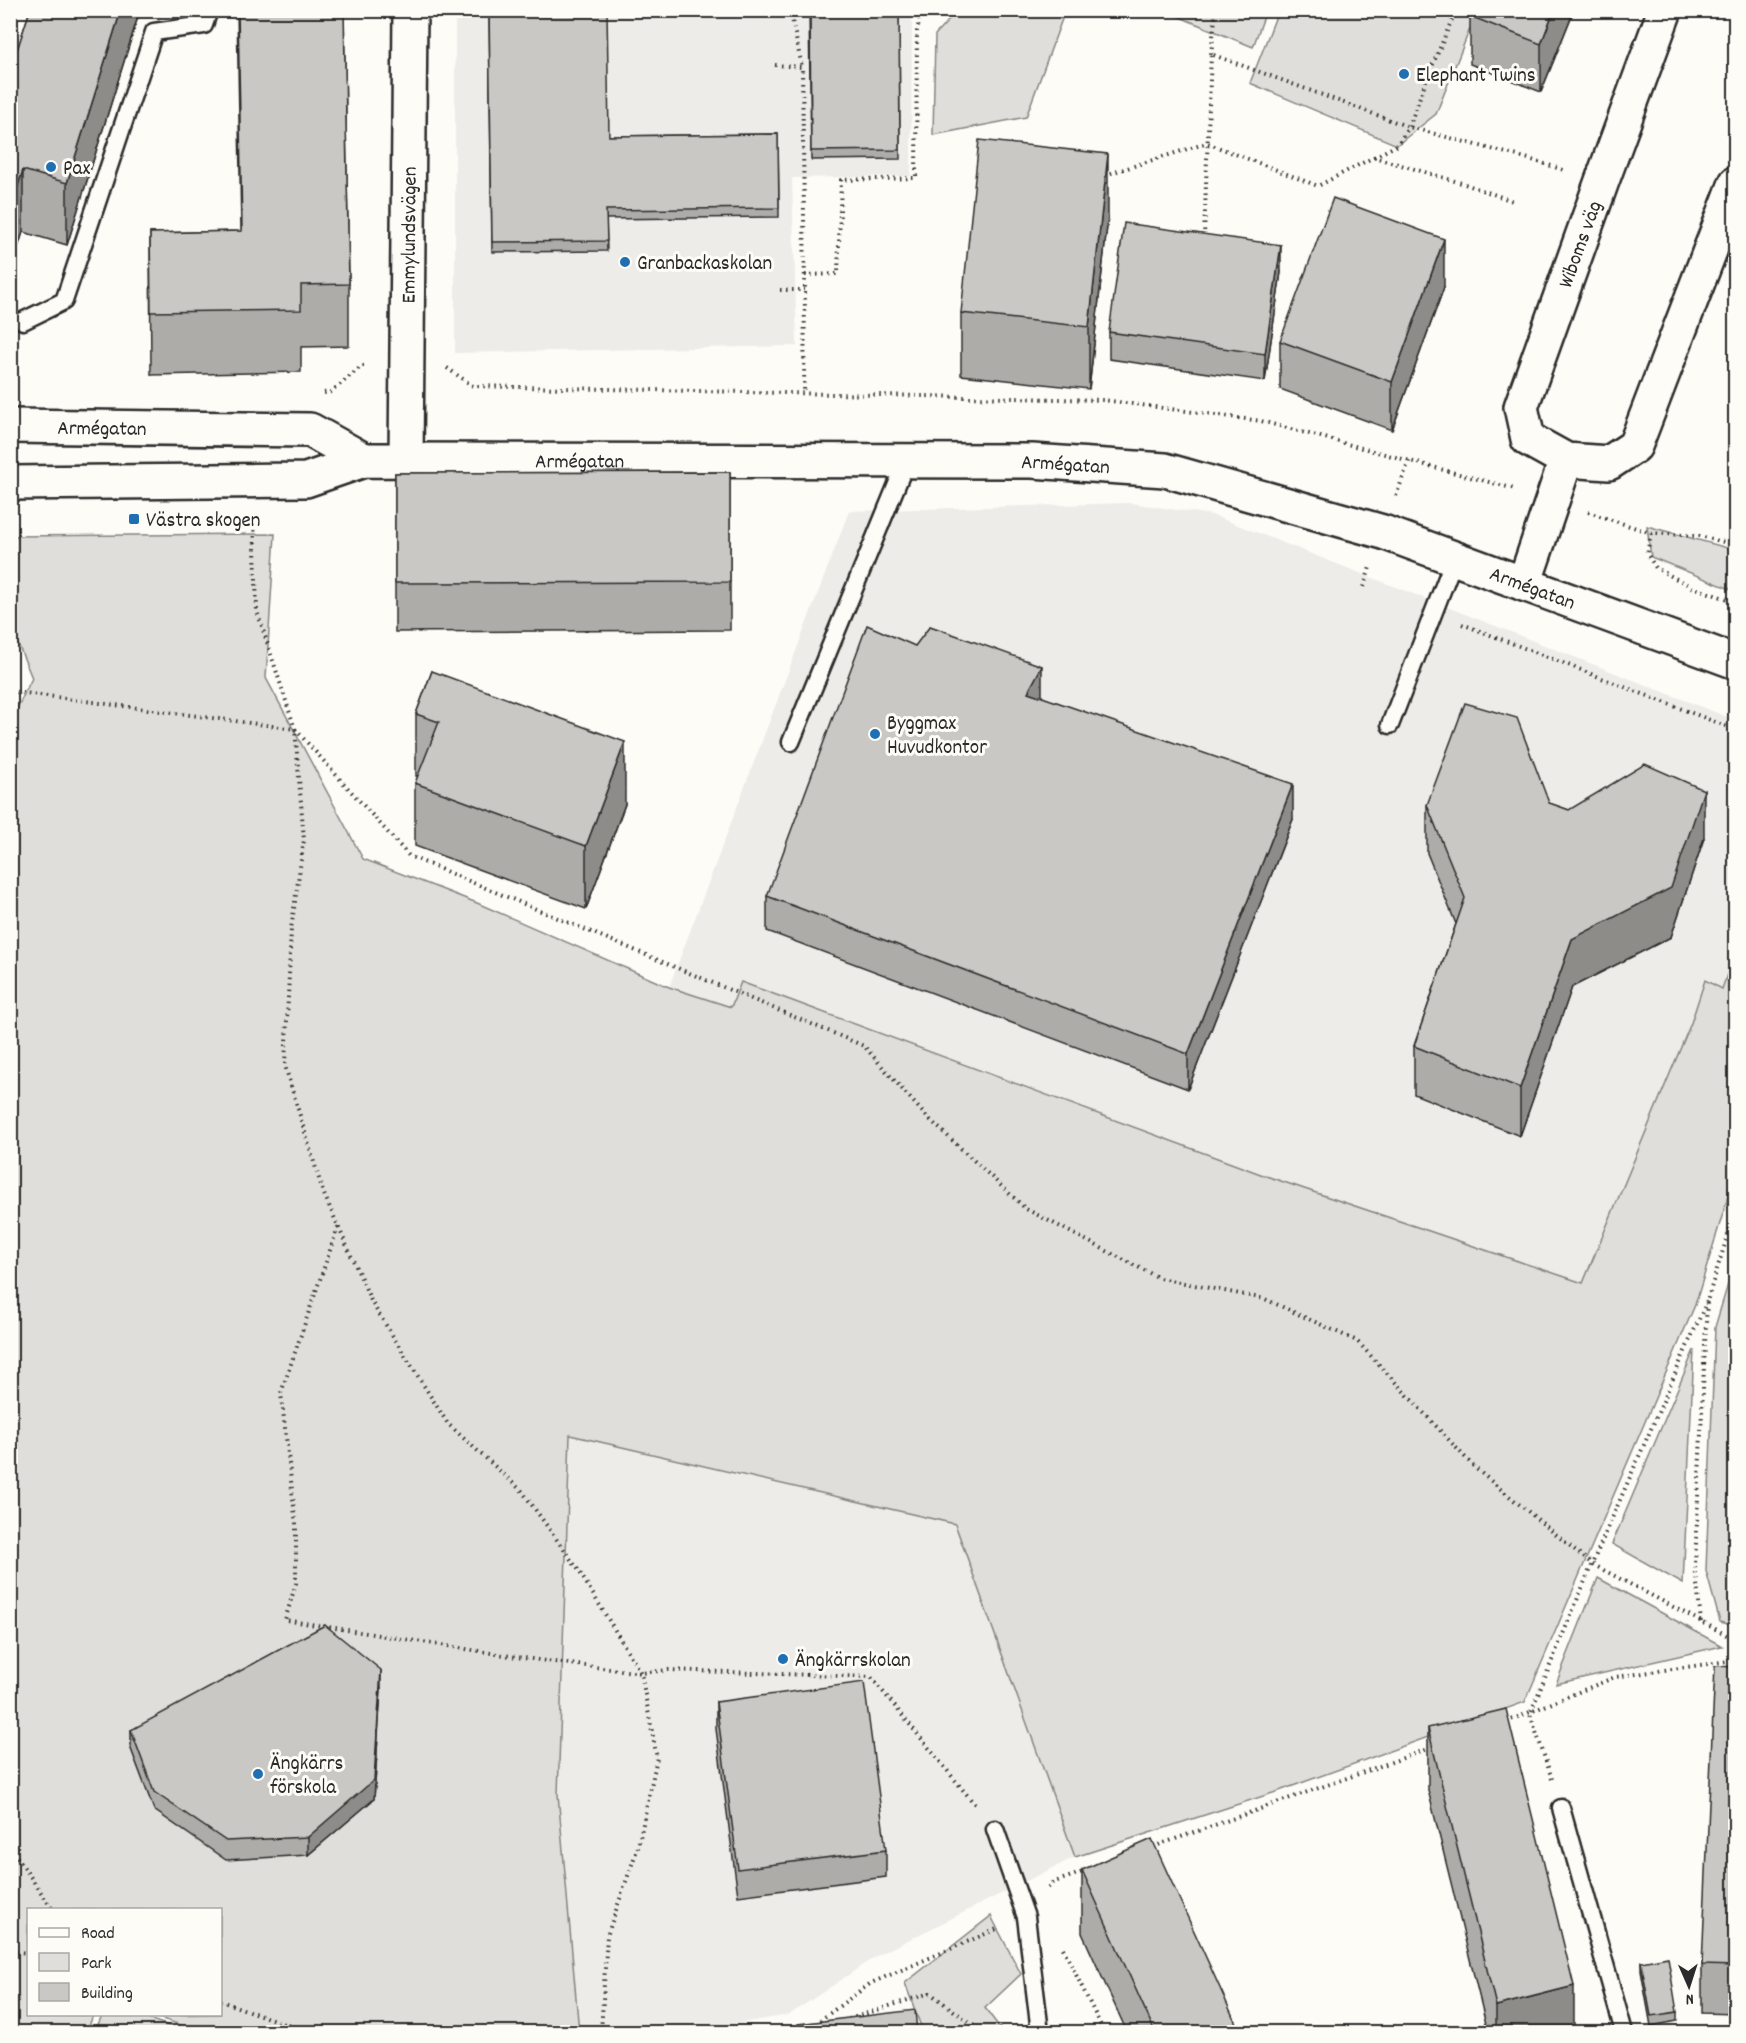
<svg xmlns="http://www.w3.org/2000/svg" width="1746" height="2043" font-family="Dekko,sans-serif">
  <rect width="100%" height="100%" fill="#fdfcf7"/>
  <filter id="ink" filterUnits="userSpaceOnUse"><feTurbulence type="fractalNoise" baseFrequency=".0167" numOctaves="2"/><feDisplacementMap in="SourceGraphic" scale="12" xChannelSelector="R" yChannelSelector="G"/><feConvolveMatrix kernelMatrix="1 2 1 2 8 2 1 2 1" color-interpolation-filters="sRGB"/></filter>
  <g filter="url(#ink)">
    <!-- built -->
    <g fill="#edece8">
      <polygon points="455,11 912,11 911,176 792,178 797,346 455,353"/>
      <polygon points="1130,503 1212,515 1735,720 1735,951 1721,989 1705,980 1691,1023 1584,1283 1266,1176 742,982 731,1007 669,987 849,511"/>
      <polygon points="570,1434 955,1524 1075,1857 878,1955 789,2015 687,2032 579,2032 558,1794"/>
    </g>
    <!-- green -->
    <g fill="#dfdeda" stroke="#858482" stroke-width="1.5">
      <polygon points="958,10 1065,11 1026,117 933,135 935,35"/>
      <polygon points="1165,11 1266,11 1253,47"/>
      <polygon points="1278,11 1477,11 1436,114 1397,145 1250,83"/>
      <polygon points="1647,526 1735,550 1735,591 1651,557"/>
      <polygon points="275,534 266,678 363,859 477,903 669,987 731,1007 741,982 1266,1176 1583,1283 1691,1023 1705,980 1722,989 1735,951 1735,1174 1695,1305 1525,1702 1279,1791 1075,1857 955,1524 570,1435 558,1794 579,2032 202,2032 150,2015 220,2014 220,1910 28,1910 28,2014 93,2015 87,2032 11,2032 10,723 32,678 11,627 11,536"/>
      <polygon points="1735,1261 1735,1626 1720,1622 1706,1571 1715,1327"/>
      <polygon points="1694,1350 1683,1584 1612,1544"/>
      <polygon points="1598,1578 1722,1646 1556,1684"/>
      <polygon points="991,1916 1021,1974 985,2008 1003,2032 923,2032 905,1983"/>
      <polygon points="102,2015 137,2015 187,2032 95,2032"/>
    </g>
    <g fill="none" stroke-linecap="round" stroke-linejoin="round">
      <defs>
        <g id="service">
          <polyline points="23,321 64,301 154,32 204,25 209,10"/>
          <polyline points="1390,725 1455,557"/>
          <polyline points="791,742 907,460"/>
          <polyline points="1561,1808 1624,2032"/>
          <polyline points="995,1829 1026,1917 1040,2032"/>
        </g>
        <g id="minor">
          <polyline points="1665,10 1602,181 1521,407 1528,439 1566,460 1609,463 1635,446 1736,183"/>
          <path id="s1" d="M406,460L410,10"/>
          <polyline points="1524,584 1566,460"/>
        </g>
        <g id="tertiary">
          <path id="s2" d="M10,426L310,430L364,460"/>
          <path id="s3" d="M10,483L306,480L364,460L1032,461L1165,470L1383,532L1736,662"/>
        </g>
      </defs>
      <!-- service casing -->
      <use href="#service" stroke="#2b2b2b" stroke-width="21"/>
      <!-- minor casing -->
      <use href="#minor" stroke="#2b2b2b" stroke-width="38"/>
      <!-- tertiary casing -->
      <use href="#tertiary" stroke="#2b2b2b" stroke-width="38"/>
      <!-- path -->
      <g stroke="#2b2b2b" stroke-width="4" stroke-dasharray="1.5 4.5" stroke-linecap="butt">
        <polyline points="790,10 802,67"/>
        <polyline points="1211,54 1216,10"/>
        <polyline points="775,65 802,67 805,290 804,393"/>
        <polyline points="1374,157 1397,145 1409,127 1425,83 1456,10"/>
        <polyline points="1105,175 1207,143 1318,186 1374,157 1465,184 1513,201"/>
        <polyline points="1204,237 1211,54 1409,127 1529,159 1564,170"/>
        <polyline points="805,275 838,274 841,180 916,178 917,31 920,18 925,10"/>
        <polyline points="780,290 805,290"/>
        <polyline points="447,368 473,386 1103,400 1261,421 1515,489"/>
        <polyline points="324,393 331,392 362,366 367,366"/>
        <polyline points="1396,496 1409,461"/>
        <polyline points="1588,512 1651,533 1700,536 1736,545"/>
        <polyline points="254,518 257,611 295,729 304,840 291,929 285,1066 323,1192 372,1303 448,1424 522,1491 577,1568 641,1673 657,1758 638,1847 607,1936 601,2032"/>
        <polyline points="1651,533 1647,554 1656,568 1692,587 1736,602"/>
        <polyline points="1364,587 1370,567"/>
        <polyline points="1462,624 1736,730"/>
        <polyline points="10,691 295,729 409,856 864,1046 925,1115 1026,1209 1159,1278 1265,1299 1357,1341 1475,1468 1592,1564 1736,1640"/>
        <polyline points="338,1227 281,1393 296,1524 296,1583 285,1620 516,1657 641,1673 668,1670 871,1677 977,1807"/>
        <polyline points="1701,1622 1695,1565 1707,1301 1736,1209"/>
        <polyline points="1506,1722 1615,1677 1736,1660"/>
        <polyline points="1552,1779 1530,1714 1592,1564 1707,1301"/>
        <polyline points="10,1847 53,1910"/>
        <polyline points="1153,1847 1431,1748"/>
        <polyline points="1048,1888 1052,1883 1086,1871"/>
        <polyline points="1063,1948 1104,2032"/>
        <polyline points="10,1951 28,1953"/>
        <polyline points="220,2001 309,2032"/>
        <polyline points="849,2019 930,1993 982,2032"/>
        <polyline points="815,2024 871,1983 997,1929"/>
        <polyline points="1695,2032 1736,2027"/>
      </g>
      <!-- service -->
      <use href="#service" stroke="#fdfcf7" stroke-width="16"/>
      <!-- minor -->
      <use href="#minor" stroke="#fdfcf7" stroke-width="33"/>
      <!-- tertiary -->
      <use href="#tertiary" stroke="#fdfcf7" stroke-width="33"/>
    </g>
    <!-- wall -->
    <g fill="#adaca9" stroke="#2b2b2b" stroke-width="1.5">
      <polygon points="30,10 140,10 67,245 23,232 10,272 10,72"/>
      <polygon points="237,10 344,10 349,284 349,346 301,347 301,372 151,375 150,233 241,231"/>
      <polygon points="489,10 609,136 778,134 779,217 606,219 607,251 492,252"/>
      <polygon points="809,10 899,10 900,159 811,160"/>
      <polygon points="1472,10 1574,10 1541,92 1470,64 1470,16"/>
      <polygon points="1108,217 1089,389 961,375 961,313"/>
      <polygon points="1281,272 1265,381 1109,359 1109,332"/>
      <polygon points="1444,287 1392,430 1280,389 1280,341"/>
      <polygon points="730,472 730,630 395,632 395,473"/>
      <polygon points="915,646 1042,697 1293,819 1188,1089 767,931 767,896"/>
      <polygon points="432,671 625,804 586,909 415,846 415,783 418,776 416,776 416,714"/>
      <polygon points="1549,803 1569,810 1704,838 1671,937 1572,987 1520,1136 1414,1094 1414,1046 1456,924 1427,853 1427,805"/>
      <polygon points="1736,1667 1736,2014 1702,2013 1702,1965"/>
      <polygon points="381,1688 374,1799 308,1855 226,1860 154,1810 131,1749 131,1730"/>
      <polygon points="716,1702 886,1850 886,1877 738,1896 716,1729"/>
      <polygon points="1428,1728 1574,2032 1488,2032 1428,1790"/>
      <polygon points="1082,1870 1240,2032 1127,2032 1082,1933"/>
      <polygon points="1641,1962 1677,2012 1677,2021 1651,2026 1641,1971"/>
    </g>
    <!-- shaded-wall -->
    <g fill="#8d8c89" stroke="#2b2b2b" stroke-width="1.5">
      <polygon points="121,10 140,10 67,245 67,183"/>
      <polygon points="1554,10 1574,10 1541,92 1541,44"/>
      <polygon points="1108,154 1108,217 1089,389 1089,327"/>
      <polygon points="23,170 23,232 10,272 10,210"/>
      <polygon points="1444,239 1444,287 1392,430 1392,382"/>
      <polygon points="1281,245 1281,272 1265,381 1265,354"/>
      <polygon points="1042,666 1042,700 1028,692"/>
      <polygon points="625,742 625,804 586,909 586,846"/>
      <polygon points="1293,784 1293,819 1188,1089 1188,1054"/>
      <polygon points="1704,790 1704,838 1671,937 1572,987 1520,1136 1520,1088 1572,939"/>
      <polygon points="381,1670 381,1688 374,1799 308,1855 308,1837"/>
      <polygon points="1574,1986 1574,2032 1496,2032 1496,2006"/>
    </g>
    <!-- building -->
    <g fill="#c9c8c4" stroke="#2b2b2b" stroke-width="1.5">
      <polygon points="30,10 121,10 67,183 23,170 10,210 10,72"/>
      <polygon points="238,10 344,10 349,284 301,285 301,310 151,312 150,233 242,231"/>
      <polygon points="489,10 607,10 609,136 778,134 779,208 606,210 607,241 492,242"/>
      <polygon points="810,10 899,10 900,150 811,151"/>
      <polygon points="1472,10 1554,10 1541,44 1470,16"/>
      <polygon points="979,140 1108,154 1089,327 961,313"/>
      <polygon points="1333,198 1444,239 1392,382 1280,341"/>
      <polygon points="1124,223 1281,245 1265,354 1109,332"/>
      <polygon points="730,472 730,582 395,583 395,473"/>
      <polygon points="867,625 915,646 930,626 1042,666 1028,692 1293,784 1188,1054 767,896"/>
      <polygon points="432,671 625,742 586,846 415,783 439,722 416,714"/>
      <polygon points="1465,703 1517,718 1549,803 1569,810 1645,764 1704,790 1671,888 1572,939 1520,1088 1414,1046 1465,898 1427,805"/>
      <polygon points="325,1625 381,1670 374,1780 308,1837 226,1841 154,1792 131,1730"/>
      <polygon points="1715,1666 1736,1667 1736,1966 1702,1965"/>
      <polygon points="864,1682 886,1850 738,1869 716,1702"/>
      <polygon points="1506,1709 1574,1986 1496,2006 1428,1728"/>
      <polygon points="1152,1839 1240,2032 1155,2032 1082,1870"/>
      <polygon points="1668,1957 1677,2012 1651,2016 1641,1962"/>
      <polygon points="915,2010 917,2032 799,2032 798,2024"/>
    </g>
  </g>
  <!-- markers -->
  <g fill="#1f6fb2" stroke="#fdfcf7" stroke-width="2">
    <circle cx="1404" cy="74" r="6"/>
    <circle cx="51" cy="167" r="6"/>
    <circle cx="625" cy="262" r="6"/>
    <rect x="128" y="513" width="12" height="12" rx="3"/>
    <circle cx="875" cy="734" r="6"/>
    <circle cx="783" cy="1659" r="6"/>
    <circle cx="258" cy="1774" r="6"/>
  </g>
  <g text-anchor="middle" stroke-width="6" stroke-linejoin="round" paint-order="stroke">
    <!-- poi labels -->
    <g font-size="21" fill="#2b2b2b" stroke="#fdfcf7" text-anchor="start">
      <text x="1416" y="81">Elephant Twins</text>
      <text x="63" y="174">Pax</text>
      <text x="637" y="269">Granbackaskolan</text>
      <text x="146" y="526">Västra skogen</text>
      <text x="887" y="729">Byggmax<tspan x="887" dy="24">Huvudkontor</tspan></text>
      <text x="795" y="1666">Ängkärrskolan</text>
      <text x="270" y="1769">Ängkärrs<tspan x="270" dy="24">förskola</tspan></text>
    </g>
    <!-- street labels -->
    <g font-size="21" fill="#2b2b2b" stroke="#fdfcf7">
      <text dy="7" stroke="none"><textPath href="#s1" startOffset="225">Emmylundsvägen</textPath></text>
      <text transform="translate(1579 244) rotate(-70)" y="7">Wiboms väg</text>
      <text dy="7" stroke="none"><textPath href="#s2" startOffset="92">Armégatan</textPath></text>
      <text dy="7" stroke="none"><textPath href="#s3" startOffset="573">Armégatan</textPath></text>
      <text dy="7" stroke="none"><textPath href="#s3" startOffset="1059">Armégatan</textPath></text>
      <text dy="7" stroke="none"><textPath href="#s3" startOffset="1545">Armégatan</textPath></text>
    </g>
  </g>
  <!-- margin -->
  <rect width="1746" height="2043" fill="none" stroke="#fdfcf7" stroke-width="36"/>
  <rect x="18" y="18" width="1710" height="2007" fill="none" stroke="#2b2b2b" stroke-width="2" filter="url(#ink)"/>
  <!-- legend -->
  <rect x="27" y="1908" width="195" height="108" fill="#fdfcf7" stroke="#a9a8a5" stroke-width="1.5"/>
  <rect x="39" y="1928" width="30" height="9" fill="#fdfcf7" stroke="#a9a8a5" stroke-width="1.5"/>
  <text x="81" y="1938" font-size="18" fill="#2b2b2b">Road</text>
  <rect x="39" y="1953" width="30" height="18" fill="#dfdeda" stroke="#a9a8a5" stroke-width="1.5"/>
  <text x="81" y="1968" font-size="18" fill="#2b2b2b">Park</text>
  <rect x="39" y="1983" width="30" height="18" fill="#c9c8c4" stroke="#a9a8a5" stroke-width="1.5"/>
  <text x="81" y="1998" font-size="18" fill="#2b2b2b">Building</text>
  <!-- north arrow -->
  <g transform="translate(1689 1986) rotate(177)" stroke="#fdfcf7" stroke-width="4.5" paint-order="stroke">
  <path d="M0-4.5L10 22L0 15L-10 22Z" fill="#2b2b2b"/>
  <text y="-9" font-size="16" font-weight="bold" text-anchor="middle" fill="#2b2b2b">N</text>
  </g>
</svg>
